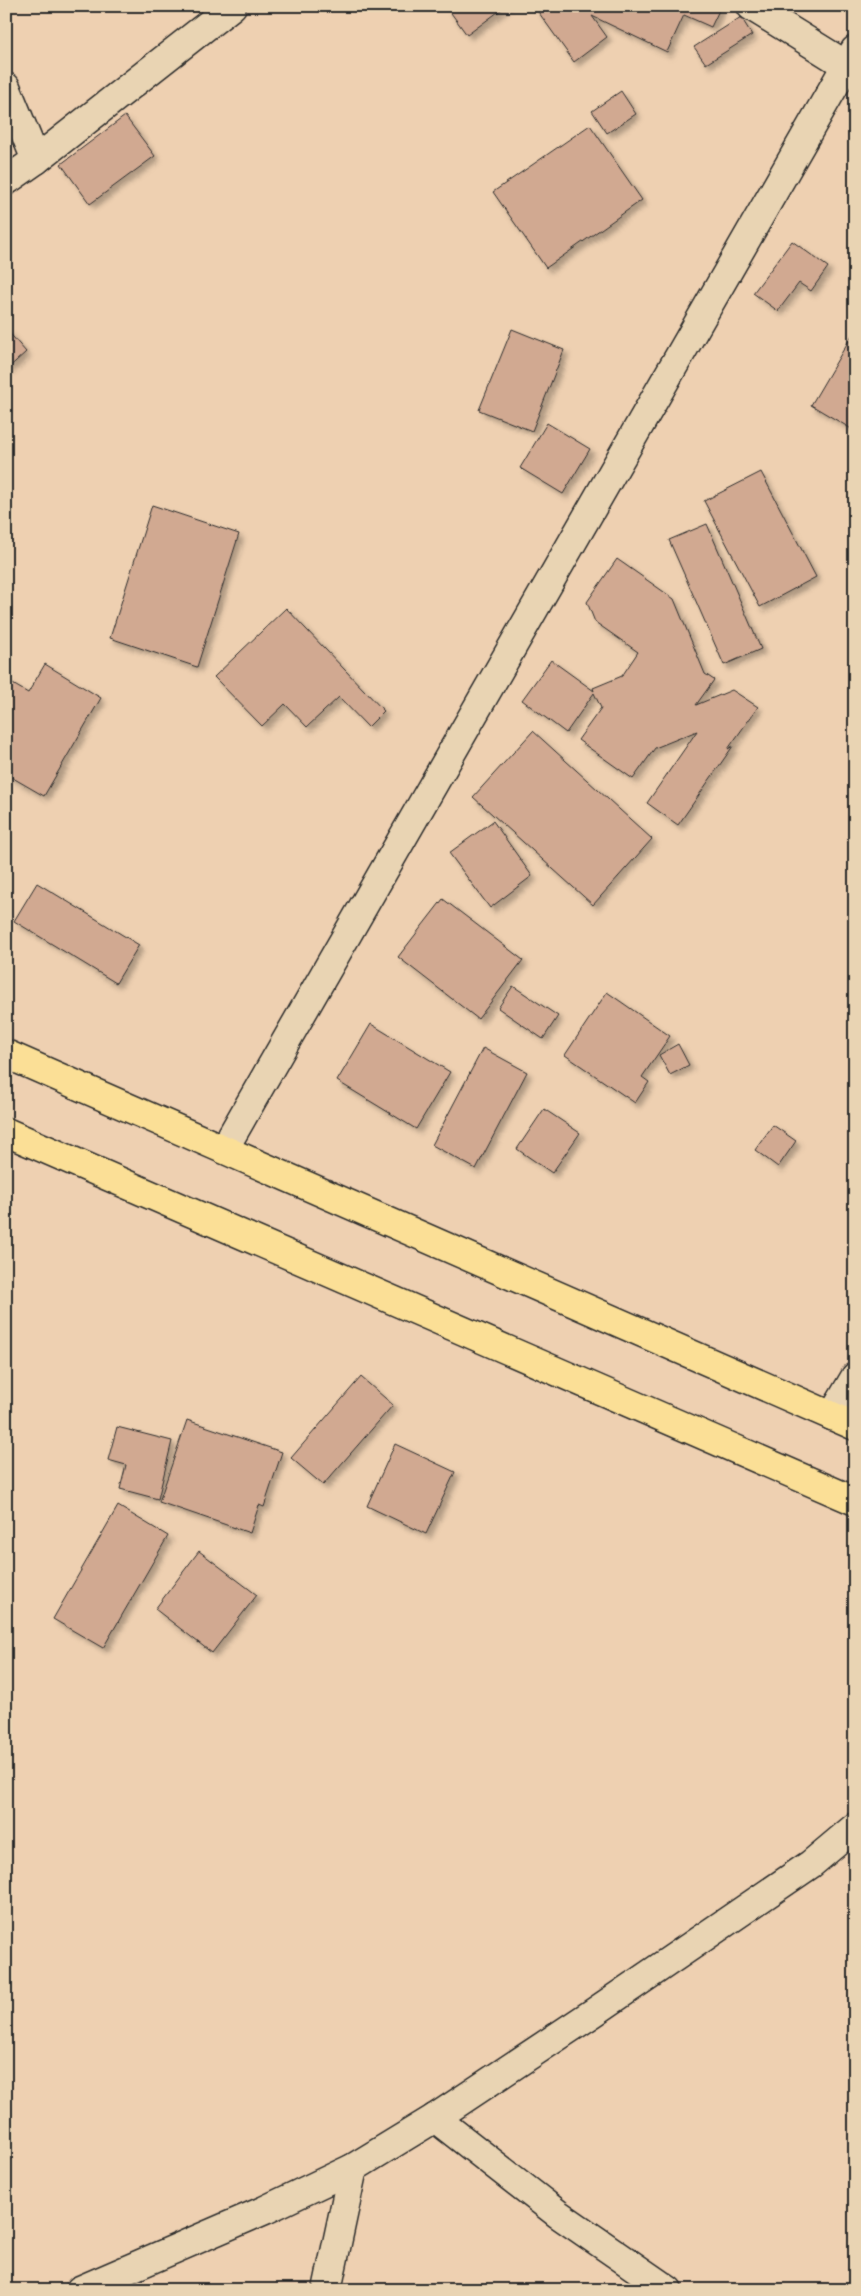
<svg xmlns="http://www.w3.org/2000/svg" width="861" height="2296" font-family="Mynerve,sans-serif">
  <defs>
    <filter id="shadow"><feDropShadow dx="4.5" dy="4.5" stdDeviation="2.5" flood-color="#0004"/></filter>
  </defs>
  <rect width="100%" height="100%" fill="#eed0b1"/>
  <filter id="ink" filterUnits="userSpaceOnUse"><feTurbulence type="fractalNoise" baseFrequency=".02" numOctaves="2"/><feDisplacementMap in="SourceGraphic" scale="10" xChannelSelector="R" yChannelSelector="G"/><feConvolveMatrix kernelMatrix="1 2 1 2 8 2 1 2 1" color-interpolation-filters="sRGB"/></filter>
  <g filter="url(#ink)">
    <!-- building -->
    <g fill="#d1a991" stroke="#2b2b2b" filter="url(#shadow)">
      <polygon points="446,6 506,6 467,35"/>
      <polygon points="534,6 585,6 589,12 592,6 721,6 711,27 684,15 667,52 592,16 607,37 574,62"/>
      <polygon points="741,17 752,35 706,64 694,47"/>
      <polygon points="621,91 636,114 607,133 592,111"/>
      <polygon points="125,116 155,156 90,204 61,164"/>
      <polygon points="590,125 642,200 546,268 493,192"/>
      <polygon points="792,241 828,267 811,291 799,283 778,311 753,293"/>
      <polygon points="6,329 26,352 6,370"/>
      <polygon points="512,329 564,350 532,431 479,410"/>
      <polygon points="855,330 855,431 811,405"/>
      <polygon points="547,423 590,449 563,494 520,468"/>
      <polygon points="761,472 816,577 760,607 704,501"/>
      <polygon points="152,505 239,534 197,667 110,638"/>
      <polygon points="707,524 761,649 724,665 669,540"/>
      <polygon points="617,559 674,599 705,674 714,680 696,705 732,690 758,707 728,749 733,746 678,825 647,803 697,731 655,748 633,779 578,740 601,708 594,693 566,733 522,700 551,660 594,691 593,688 622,676 638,652 595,622 587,602"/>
      <polygon points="286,608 384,711 368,727 339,697 307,727 285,704 262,726 214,677"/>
      <polygon points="45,664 101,698 44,796 6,774 6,680 28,693"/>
      <polygon points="533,731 652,839 593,905 473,797"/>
      <polygon points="493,821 532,876 490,908 449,853"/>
      <polygon points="37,883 139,945 116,983 14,921"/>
      <polygon points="443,899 523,960 478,1019 398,957"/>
      <polygon points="513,986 558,1016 543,1039 498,1008"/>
      <polygon points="607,992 670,1036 642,1077 649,1082 635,1103 565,1055"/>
      <polygon points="371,1024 450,1072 416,1129 337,1081"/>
      <polygon points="678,1044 689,1065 670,1075 659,1055"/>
      <polygon points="483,1048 527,1072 476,1169 432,1145"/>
      <polygon points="544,1109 580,1133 552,1173 517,1149"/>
      <polygon points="773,1125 796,1141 778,1167 755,1150"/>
      <polygon points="361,1377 393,1405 323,1485 291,1458"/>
      <polygon points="187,1420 282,1452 264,1507 259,1505 250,1533 159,1502"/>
      <polygon points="117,1427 172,1441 158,1499 120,1489 126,1465 108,1460"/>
      <polygon points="395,1444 455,1472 426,1534 367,1506"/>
      <polygon points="118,1506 168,1536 103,1648 53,1619"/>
      <polygon points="199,1551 257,1595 212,1653 155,1609"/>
    </g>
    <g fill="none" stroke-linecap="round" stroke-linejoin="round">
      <defs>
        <g id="minor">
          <polyline points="751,6 846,65 855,73"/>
          <polyline points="6,87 36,160"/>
          <polyline points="6,181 36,160 232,6"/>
          <polyline points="224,1149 855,50"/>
          <polyline points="832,1416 855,1377"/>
          <polyline points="435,2118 558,2214 668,2290"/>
          <polyline points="80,2290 265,2210 353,2168 435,2118 593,2013 811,1864 855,1827"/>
          <polyline points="327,2290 353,2168"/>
        </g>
        <g id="highway">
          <polyline points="6,1054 855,1426"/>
          <polyline points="6,1132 855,1501"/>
        </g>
      </defs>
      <!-- minor casing -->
      <use href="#minor" stroke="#2b2b2b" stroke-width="31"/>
      <!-- highway casing -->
      <use href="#highway" stroke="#2b2b2b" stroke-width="31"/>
      <!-- minor -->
      <use href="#minor" stroke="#e9d4b3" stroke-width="28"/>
      <!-- highway -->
      <use href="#highway" stroke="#fbdf96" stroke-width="28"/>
    </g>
  </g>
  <!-- margin -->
  <rect width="861" height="2296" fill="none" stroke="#e9d4b3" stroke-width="25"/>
  <rect x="12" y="12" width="836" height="2271" fill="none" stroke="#2b2b2b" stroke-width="2" filter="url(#ink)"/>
</svg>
